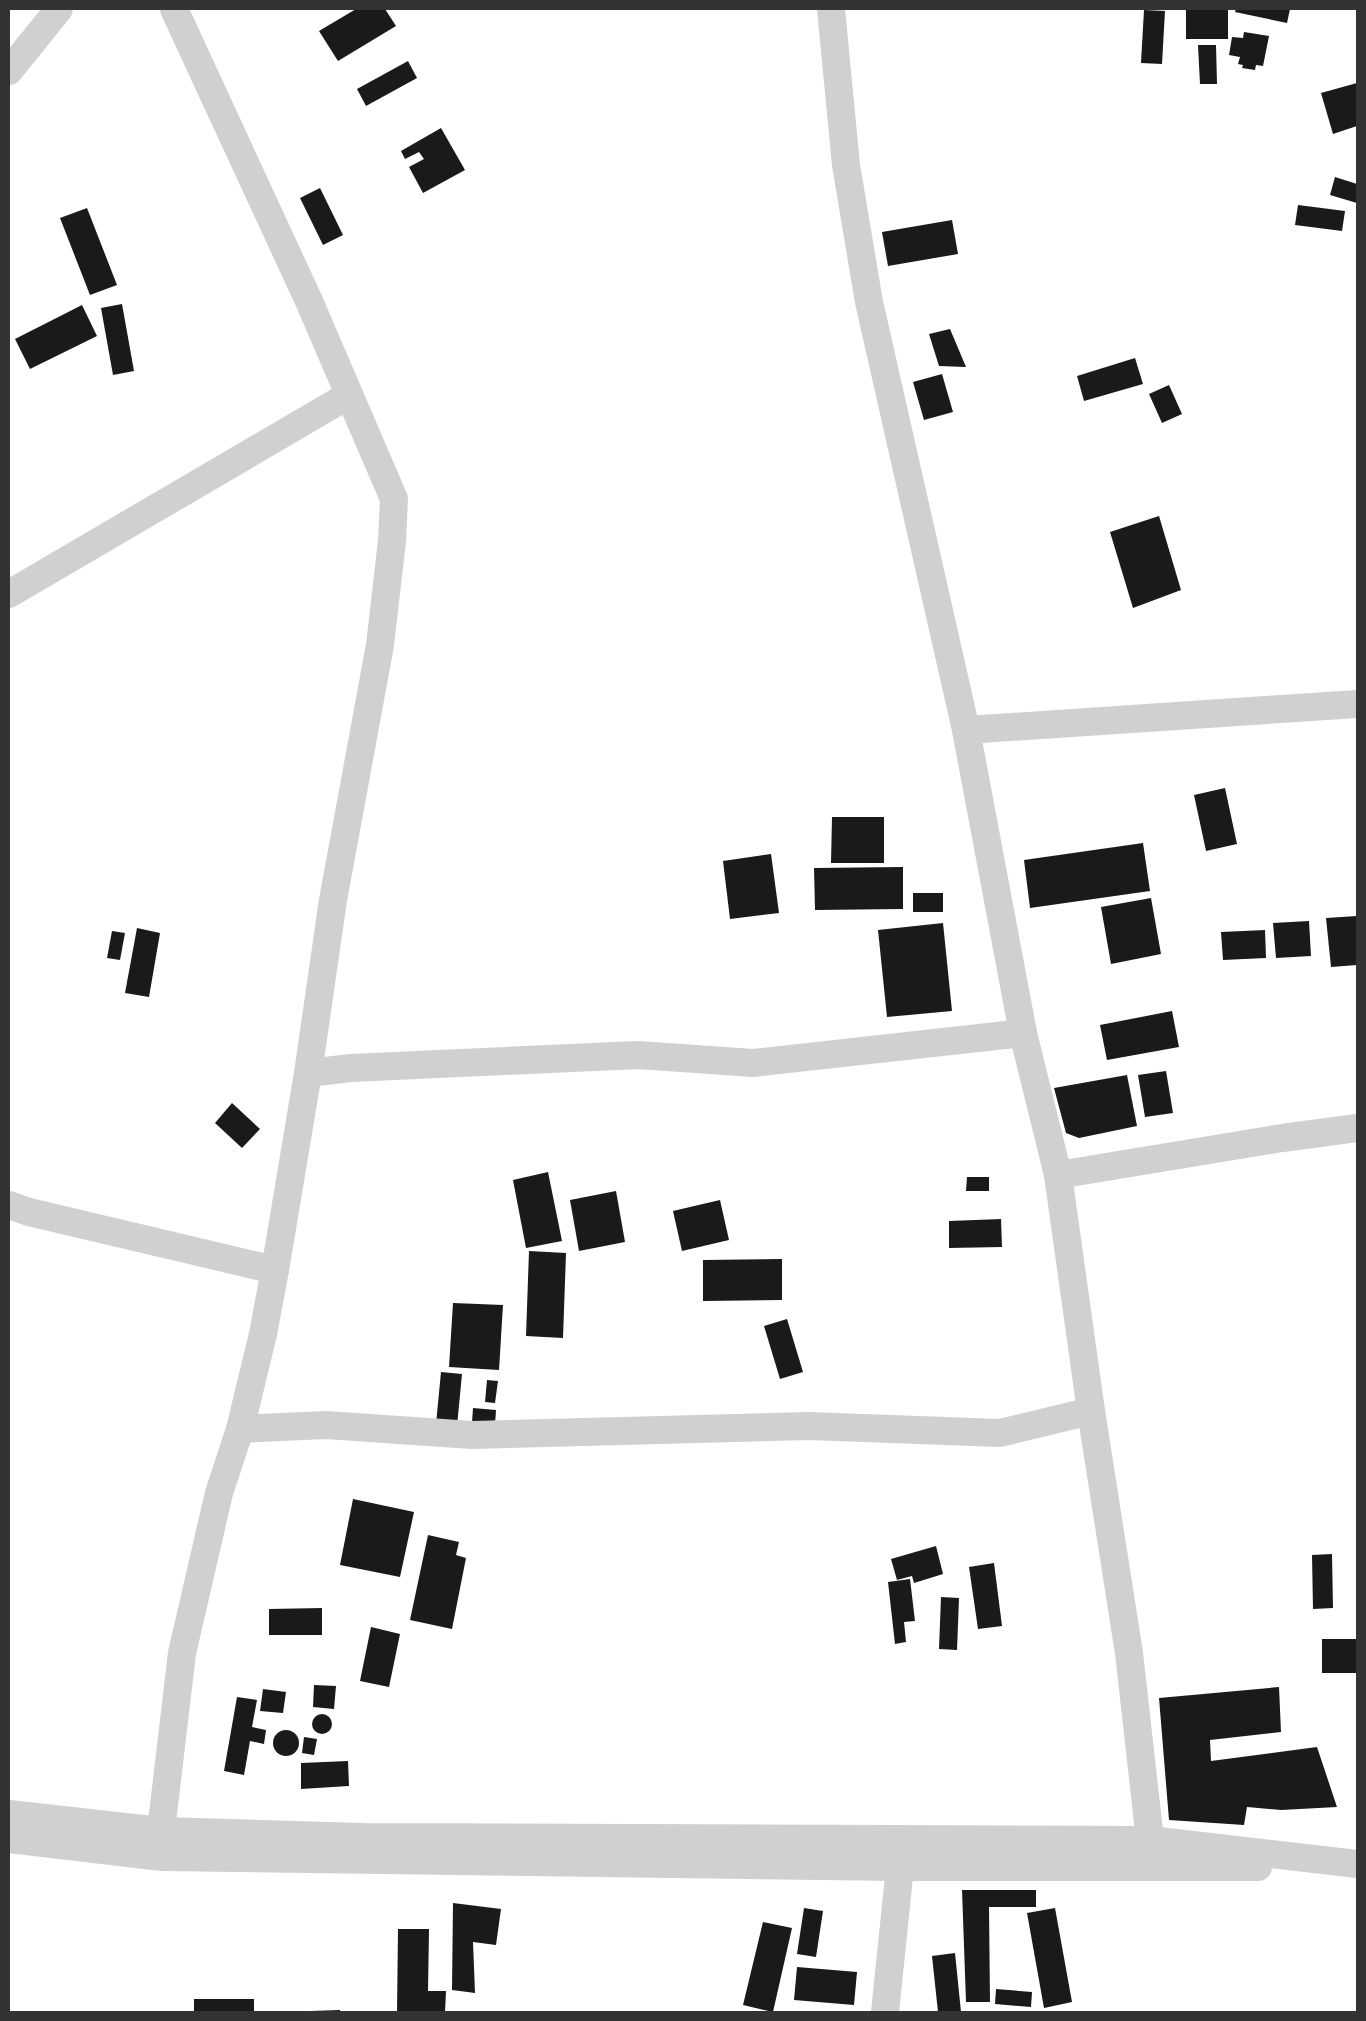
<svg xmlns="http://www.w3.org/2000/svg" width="1366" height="2021" font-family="'Sofia Sans Condensed',sans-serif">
  <rect width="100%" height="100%" fill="#fff"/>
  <!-- building -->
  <g fill="#1a1a1a">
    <polygon points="356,9 385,9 396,26 338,61 319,31"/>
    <rect x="1186" y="9" width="42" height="30"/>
    <polygon points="1236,9 1290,9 1287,23 1235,12"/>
    <polygon points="1144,10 1165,11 1162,64 1141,63"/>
    <polygon points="1244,32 1269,36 1263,66 1256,65 1255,70 1242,68 1243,65 1238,64 1240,57 1229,55 1232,37 1243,38"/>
    <polygon points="1198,45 1216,45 1217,84 1200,84"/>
    <polygon points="408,61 417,78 366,106 357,89"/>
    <polygon points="1357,83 1357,126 1333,134 1321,93"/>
    <polygon points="441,128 465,170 423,193 409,167 424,159 419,152 405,159 401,151"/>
    <polygon points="1335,177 1357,184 1357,203 1330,195"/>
    <polygon points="320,188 343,235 323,245 300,198"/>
    <polygon points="1298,205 1345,211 1342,231 1295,225"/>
    <polygon points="87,208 117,285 90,295 60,218"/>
    <polygon points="952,220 958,254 888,266 882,232"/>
    <polygon points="122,304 134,371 113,375 101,308"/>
    <polygon points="82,305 97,336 30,369 15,339"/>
    <polygon points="950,329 966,367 939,366 929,334"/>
    <polygon points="1135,358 1143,384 1084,401 1077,376"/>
    <polygon points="942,374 953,412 924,420 913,382"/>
    <polygon points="1169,385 1182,414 1162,423 1149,394"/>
    <polygon points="1159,516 1181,590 1133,608 1110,532"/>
    <polygon points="1225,788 1237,844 1206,851 1194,795"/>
    <polygon points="832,817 884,817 884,863 831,863"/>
    <polygon points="1143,843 1150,891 1030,908 1024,860"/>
    <polygon points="771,854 779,913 730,919 723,861"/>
    <polygon points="903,867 903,909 815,910 814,868"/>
    <rect x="913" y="893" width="30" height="19"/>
    <polygon points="1151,898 1161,954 1111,964 1101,907"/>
    <polygon points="1357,916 1357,965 1331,967 1326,918"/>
    <polygon points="1309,921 1311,956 1276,958 1273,923"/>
    <polygon points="943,923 952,1011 887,1017 878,930"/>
    <polygon points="137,928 160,933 149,997 125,993"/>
    <polygon points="1265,930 1266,958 1223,960 1221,932"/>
    <polygon points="112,931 125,933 120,960 107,958"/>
    <polygon points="1172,1011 1179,1047 1107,1060 1100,1025"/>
    <polygon points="1166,1071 1173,1113 1145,1117 1138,1075"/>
    <polygon points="1127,1075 1137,1126 1079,1138 1066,1133 1054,1088"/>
    <polygon points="232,1103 260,1129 242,1148 215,1123"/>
    <polygon points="548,1172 562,1241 526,1248 513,1180"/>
    <polygon points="967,1177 989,1177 989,1191 966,1191"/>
    <polygon points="616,1191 625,1242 579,1251 570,1200"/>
    <polygon points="720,1200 729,1240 682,1251 673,1211"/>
    <polygon points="1001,1219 1002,1247 949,1248 949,1221"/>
    <polygon points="529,1251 566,1253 563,1338 526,1336"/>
    <polygon points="782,1259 782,1300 703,1301 703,1260"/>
    <polygon points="453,1303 503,1305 499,1370 449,1367"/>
    <polygon points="787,1319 803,1372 780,1379 764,1326"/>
    <polygon points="441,1372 462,1374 457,1426 436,1424"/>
    <polygon points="487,1380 498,1381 495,1403 485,1402"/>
    <polygon points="473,1408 496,1410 495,1425 472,1423"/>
    <polygon points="353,1499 414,1512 400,1577 340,1565"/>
    <polygon points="428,1535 459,1542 456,1555 466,1558 452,1629 410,1620"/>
    <polygon points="936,1546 943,1574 914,1583 912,1576 897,1580 891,1559"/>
    <polygon points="1332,1554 1333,1608 1313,1609 1312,1555"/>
    <polygon points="994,1563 1002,1626 978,1629 969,1567"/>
    <polygon points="910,1579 915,1621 904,1622 906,1642 895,1644 888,1582"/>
    <polygon points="941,1597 959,1598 957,1650 939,1649"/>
    <polygon points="322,1608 322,1635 269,1635 269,1609"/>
    <polygon points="371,1627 400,1634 389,1687 360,1681"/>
    <rect x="1322" y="1639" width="35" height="34"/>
    <polygon points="314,1685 336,1686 334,1709 313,1707"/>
    <polygon points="1279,1687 1281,1732 1210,1740 1211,1761 1317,1747 1337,1807 1281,1810 1247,1807 1244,1825 1169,1820 1159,1698"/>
    <polygon points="263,1689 286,1692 283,1713 260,1711"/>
    <polygon points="237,1697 257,1700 252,1727 266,1730 264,1744 250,1741 244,1775 224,1771"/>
    <circle cx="322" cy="1724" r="10"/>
    <circle cx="286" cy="1743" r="13"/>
    <polygon points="304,1737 317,1739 314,1755 302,1753"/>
    <polygon points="348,1761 349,1786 301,1789 301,1763"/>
    <polygon points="962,1890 1036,1890 1036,1907 989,1907 990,2002 966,2002"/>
    <polygon points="453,1903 501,1909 496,1945 473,1942 475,1993 452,1990"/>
    <polygon points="804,1908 823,1911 816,1957 797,1954"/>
    <polygon points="1055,1908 1072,2002 1044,2008 1027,1913"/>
    <polygon points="763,1922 792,1928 773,2012 743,2005"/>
    <polygon points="398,1929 429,1929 428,1991 446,1991 445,2012 397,2012"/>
    <polygon points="955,1953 961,2012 938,2012 932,1956"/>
    <polygon points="797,1967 857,1972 854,2005 794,2000"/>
    <polygon points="996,1989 1032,1992 1031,2007 995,2004"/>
    <rect x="194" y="1999" width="60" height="13"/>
    <polygon points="340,2010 340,2012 311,2012 311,2011"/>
  </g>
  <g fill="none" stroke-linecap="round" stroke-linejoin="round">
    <!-- street -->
    <g stroke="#d0d0d0" stroke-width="28">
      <polyline points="831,9 846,165 869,302 966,730 1023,1033 1058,1175 1091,1411 1129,1653 1150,1840"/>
      <polyline points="9,71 59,9"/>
      <polyline points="9,594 349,395"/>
      <polyline points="966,730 1357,704"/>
      <polyline points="308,1073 351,1068 638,1055 753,1063 1023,1033"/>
      <polyline points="1058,1175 1282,1138 1357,1128"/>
      <polyline points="9,1205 29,1212 275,1270"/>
      <polyline points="240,1429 326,1425 472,1435 809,1426 1000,1433 1091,1411"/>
      <polyline points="9,1814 161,1831 363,1837 1150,1840 1357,1864"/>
      <polyline points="161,1831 182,1653 219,1493 240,1429 263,1334 275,1270 308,1073 333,900 380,645 392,541 394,499 309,301 174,9"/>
      <polyline points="9,1839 162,1857 900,1867 1258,1867"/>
      <polyline points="885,2012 900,1867"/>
    </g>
  </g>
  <!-- border -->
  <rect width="1366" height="2021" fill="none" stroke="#333333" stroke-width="20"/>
</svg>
